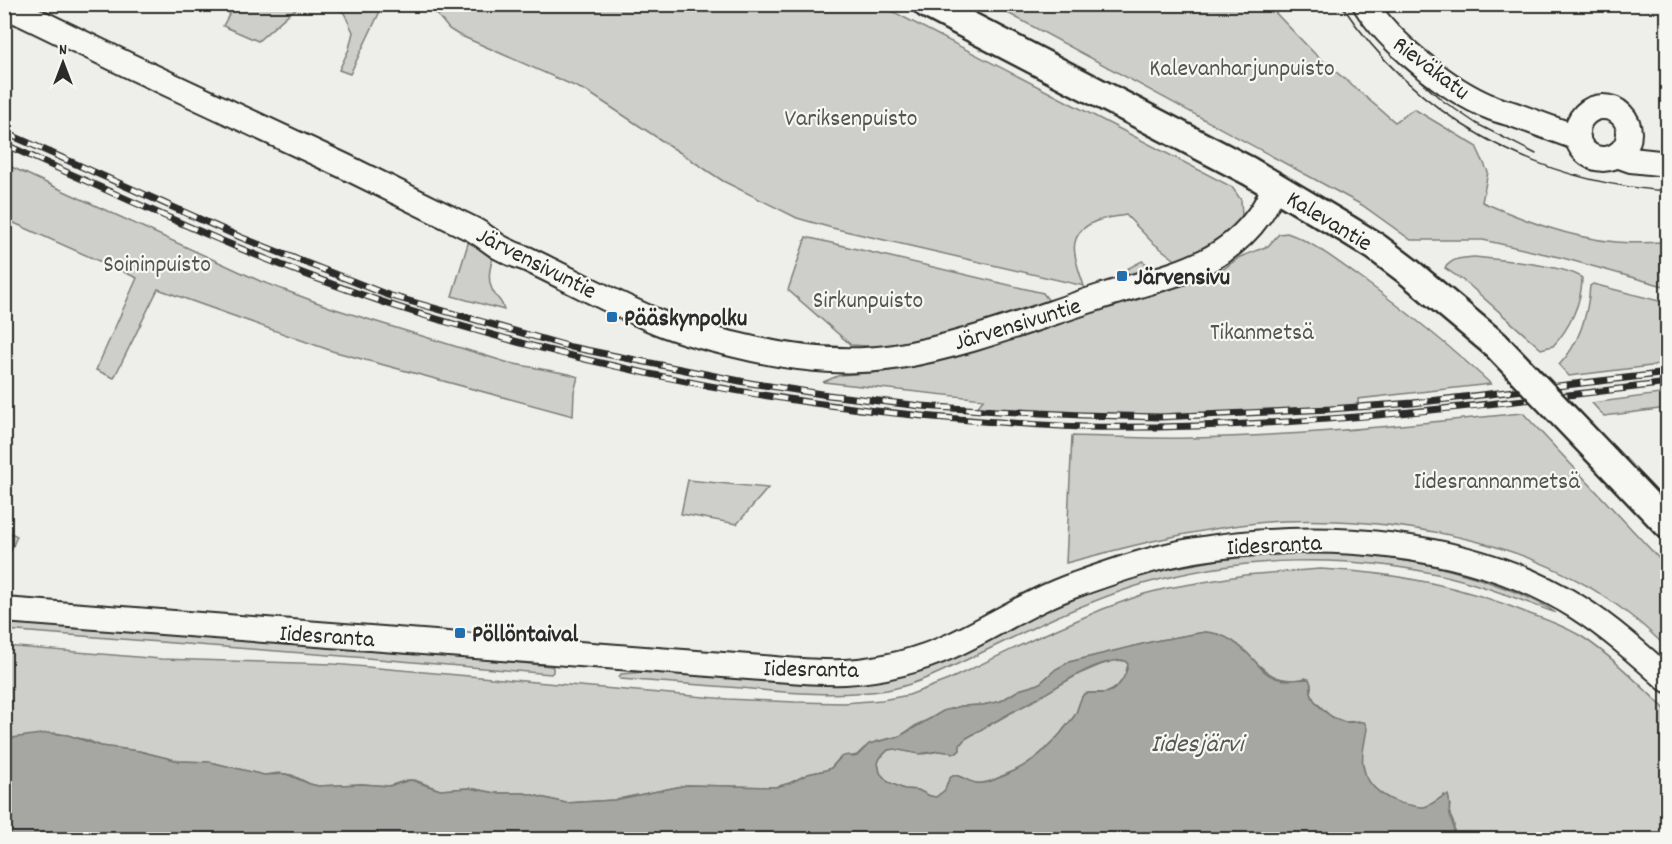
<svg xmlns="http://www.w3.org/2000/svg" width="1672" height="844" font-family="Dekko,sans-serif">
  <rect width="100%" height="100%" fill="#eeeeea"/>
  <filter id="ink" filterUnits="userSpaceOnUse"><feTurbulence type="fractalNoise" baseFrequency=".0167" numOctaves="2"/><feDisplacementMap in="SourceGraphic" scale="12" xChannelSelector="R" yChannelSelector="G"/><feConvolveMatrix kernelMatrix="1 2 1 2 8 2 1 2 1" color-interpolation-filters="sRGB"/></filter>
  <g filter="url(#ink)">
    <!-- green -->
    <g fill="#cececa" stroke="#7c7c7a" stroke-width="1.5">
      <polygon points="234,5 234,4 305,5 291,12 258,41 223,26"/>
      <polygon points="332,5 383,5 350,74 339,70 349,49 353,32 344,13"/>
      <path d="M429,5H880L1232,187L1241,200L1242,216L1234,229L1221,242L1178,262L1152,242L1126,215C1116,217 1103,218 1094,222C1063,236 1076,261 1084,286L832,228L797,218L723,181L588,92L457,34L449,29Z"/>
      <path d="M993,5H1268L1314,53L1395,122L1414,109L1476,146L1488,172L1482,202C1524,220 1570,238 1616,242C1633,244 1651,242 1667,242V287L1563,258L1483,240H1411L1362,205Z"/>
      <polygon points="5,164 260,281 332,308 509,363 569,374 578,377 574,392 573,416 332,351 158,289 114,378 96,370 137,278 5,219"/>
      <path d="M1287,233C1311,241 1337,261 1358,276C1405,310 1449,345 1491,384L1358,399V408C1295,413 1231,417 1167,417C1103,417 1039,413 975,410L984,399L823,382L840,375L882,372L923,365L1195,282L1219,272L1240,257L1268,246L1279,234Z"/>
      <path d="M470,237L494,254C490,267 486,280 494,293C498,300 502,300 504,310L452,296Z"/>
      <polygon points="806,237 1043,293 1049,301 1045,307 940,337 883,347 851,345 788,290"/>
      <path d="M1474,257C1495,259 1569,266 1582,278C1582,303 1569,329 1553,346L1541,349L1468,284L1445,268C1452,258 1462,258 1474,257Z"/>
      <polygon points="1142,261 1155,269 1119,280 1123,271"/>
      <path d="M1593,284L1667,303V364L1569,376L1559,365C1579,345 1588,314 1590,286Z"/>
      <polygon points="1667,393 1667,408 1604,416 1592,403"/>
      <path d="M1523,413L1667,567V648C1655,636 1643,625 1630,615C1556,556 1459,531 1367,523C1327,520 1288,519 1249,524C1187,531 1127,547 1066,563L1072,436C1111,437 1151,439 1190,438C1302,436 1412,424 1523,413Z"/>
      <polygon points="688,480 768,488 737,524 681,514"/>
      <polygon points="5,530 17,536 5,565"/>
      <path d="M1304,552C1369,553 1433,561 1494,584C1516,592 1537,600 1556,613C1520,600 1484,585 1446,576C1346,553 1242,556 1143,584C1113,593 1084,605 1056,617C1021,633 986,651 951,667C931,677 909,686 887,690C839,697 789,693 741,688C701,685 660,682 620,679L619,677L621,674L655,671L807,682L1028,617L1117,582L1158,571L1218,560Z"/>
      <path d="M1320,569C1393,572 1463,586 1530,614C1548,620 1565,627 1581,636C1613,657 1640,685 1667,711V839H1454V824L1449,813L1450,805L1444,795C1438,800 1432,805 1424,807C1404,809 1376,795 1367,778C1360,765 1360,736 1359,721L1345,722L1330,716L1314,700L1311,693V684L1306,678C1255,691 1253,635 1205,632L1155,641L1069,662L1056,669L1039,684L1019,690L1001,701L983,705L961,706L918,724L900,736L875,742L864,748L857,755L838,760L831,768L826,770L808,774L790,783L776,787L687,785L614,800L566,803L524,793H496L469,788L440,790L415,780H407L389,786L362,784L318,786L310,784L292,775L279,773L264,775L210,762L179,761L139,751L101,746L87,740L56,733L5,739V646L161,659L333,664L727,699L795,702L844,703L882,700L909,695L948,680L1036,638L1103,609L1144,594L1168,588L1245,575Z"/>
      <polygon points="4,622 455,656 550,666 553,667 553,672 551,674 355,657 5,630"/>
      <path d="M1116,660L1125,661L1128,664C1126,677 1117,692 1104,693C1097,693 1090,692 1084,694C1079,700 1079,708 1075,715C1071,721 1065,727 1061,733C1042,755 1028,766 1002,776C994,780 985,785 976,783C961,781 952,763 945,790L936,797L930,796L918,790L904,789L888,782L880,773L878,763L880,758L888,750L894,749L924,754L939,751L957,753L960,750C959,745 961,743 965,739L1079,674L1100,665Z"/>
    </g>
    <!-- water -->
    <path fill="#a6a6a3" stroke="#757573" stroke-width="1.5" fill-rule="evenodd" d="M1205,632C1226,633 1240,645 1254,660C1260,667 1266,675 1276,678C1287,682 1298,679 1309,679C1312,684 1310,687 1311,693C1313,704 1333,720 1344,722C1350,723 1357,721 1364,722L1366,725L1367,729C1365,742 1361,754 1363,766C1367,789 1389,802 1410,805C1415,806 1419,807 1424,807C1433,805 1440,796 1448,795C1451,802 1448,808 1450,815C1453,825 1454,828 1454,839H5V739L48,733L68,735L101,746L139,751L179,761L210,762L264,775L286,774L310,784L318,786L362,784L389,786L411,780L440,790L469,788L496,793H524L566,803L614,800L687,785L776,787L790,783L808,774L826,770L831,768L841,757L848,755L853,757L857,756L869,744L900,736L943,711L961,706L983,705L1001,701L1019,690L1039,684L1056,669L1069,662L1155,641ZM1121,660L1125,661L1128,664C1126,677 1117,692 1104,693C1097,694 1090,692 1084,694C1079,700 1079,708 1075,715C1071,721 1065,727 1061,733C1045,752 1029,765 1006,775C997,778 986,785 976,783C960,780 952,764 945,790L936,797L930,796L918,790L904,789L888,782L880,773L878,763L880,758L888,750L894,749L919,754L939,751L956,753L960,750C959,745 961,743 965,739C987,726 1010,713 1033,701C1061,685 1088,663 1121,660Z"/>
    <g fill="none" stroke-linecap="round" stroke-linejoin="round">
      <defs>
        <g id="secondary">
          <path d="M1365,4C1389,42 1448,90 1490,107C1497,110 1505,112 1512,114C1534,122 1556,130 1578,138"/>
          <path d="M4,5L130,66L344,166L474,230C483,235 490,241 499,247C508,252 517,256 527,259C571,280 613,303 658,322C683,332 710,339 736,345C788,358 840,365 894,357C965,346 1034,318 1103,296C1163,276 1221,270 1260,214C1266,206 1270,196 1275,186"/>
          <circle cx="1603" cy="133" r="26"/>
          <polyline points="1617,155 1631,160 1668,164"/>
          <path d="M4,610L762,668C790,670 817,673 845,672C881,670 920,660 953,645C994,626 1032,600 1075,585C1112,572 1157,556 1196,550C1320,530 1468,539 1577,607C1610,628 1639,654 1668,680"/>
        </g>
        <g id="primary">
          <polyline points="927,4 1249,171 1347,229 1376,247 1409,272 1496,345"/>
          <polyline points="1605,459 1668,525"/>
        </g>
      </defs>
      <!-- secondary casing -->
      <use href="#secondary" stroke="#2b2b2b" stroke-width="28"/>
      <!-- primary casing -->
      <use href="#primary" stroke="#2b2b2b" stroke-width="32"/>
      <!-- secondary -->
      <use href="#secondary" stroke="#f6f6f2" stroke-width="24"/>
      <!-- primary -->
      <use href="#primary" stroke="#f6f6f2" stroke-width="27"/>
      <!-- tram -->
      <g stroke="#2b2b2b" stroke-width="1.5">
        <path d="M1341,4C1416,117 1533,182 1668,191"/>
        <polyline points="1400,63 1443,101 1477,124 1536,154"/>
      </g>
      <defs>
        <g id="rail">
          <polyline points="4,132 240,237 388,295 571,347 750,383 828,395 921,406 997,411 1082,415 1159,417 1330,409 1413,403 1668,373"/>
          <path d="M4,144C80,178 156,213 232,245C279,265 328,283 377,300C425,317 476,330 525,344C675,384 828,410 982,421C1016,423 1051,426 1085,427C1280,430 1474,407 1668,383"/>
        </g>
      </defs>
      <!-- rail casing -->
      <use href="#rail" stroke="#2b2b2b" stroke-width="7"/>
      <!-- rail -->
      <use href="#rail" stroke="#f6f6f2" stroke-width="4.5" stroke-dasharray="14" stroke-linecap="butt"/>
      <defs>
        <polyline id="primary-bridge" points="1496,345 1605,459"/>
      </defs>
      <!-- primary-bridge casing -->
      <use href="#primary-bridge" stroke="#2b2b2b" stroke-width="32" stroke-linecap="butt"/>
      <!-- primary-bridge -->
      <use href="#primary-bridge" stroke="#f6f6f2" stroke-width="27"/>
    </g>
  </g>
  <!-- markers -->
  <g fill="#1f6fb2" stroke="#f6f6f2" stroke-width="2">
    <rect x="1116" y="270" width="12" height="12" rx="3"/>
    <rect x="606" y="311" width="12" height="12" rx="3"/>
    <rect x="454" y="627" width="12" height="12" rx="3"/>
  </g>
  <g text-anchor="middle" stroke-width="4.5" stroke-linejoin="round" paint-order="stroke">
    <!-- park labels -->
    <g font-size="24" fill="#545453" stroke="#f6f6f2">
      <text x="1242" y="75">Kalevanharjunpuisto</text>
      <text x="851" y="125">Variksenpuisto</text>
      <text x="157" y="271">Soininpuisto</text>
      <text x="868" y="307">Sirkunpuisto</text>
      <text x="1262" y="339">Tikanmetsä</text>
      <text x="1497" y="488">Iidesrannanmetsä</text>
    </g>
    <!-- street labels -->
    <g font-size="24" fill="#2b2b2b" stroke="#f6f6f2">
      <text transform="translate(1432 67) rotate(37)" y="8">Rieväkatu</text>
      <text transform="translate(1330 220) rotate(31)" y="8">Kalevantie</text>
      <text transform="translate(537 262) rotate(27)" y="8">Järvensivuntie</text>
      <text transform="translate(1017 323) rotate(-17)" y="8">Järvensivuntie</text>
      <text transform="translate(1274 544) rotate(-3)" y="8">Iidesranta</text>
      <text transform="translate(327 635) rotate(4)" y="8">Iidesranta</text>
      <text transform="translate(811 668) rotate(1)" y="8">Iidesranta</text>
    </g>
    <!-- poi labels -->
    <g font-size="24" font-weight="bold" fill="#2b2b2b" stroke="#f6f6f2" text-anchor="start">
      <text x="1134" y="284">Järvensivu</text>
      <text x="624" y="325">Pääskynpolku</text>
      <text x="472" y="641">Pöllöntaival</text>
    </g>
    <!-- water labels -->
    <g font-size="26" font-style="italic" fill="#565655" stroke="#f6f6f2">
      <text x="1197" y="751">Iidesjärvi</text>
    </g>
  </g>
  <!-- margin -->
  <rect width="1672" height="844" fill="none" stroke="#f6f6f2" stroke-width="24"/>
  <rect x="12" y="12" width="1648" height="820" fill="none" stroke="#2b2b2b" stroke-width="2" filter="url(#ink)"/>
  <!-- north arrow -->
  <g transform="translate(63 63)" stroke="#f6f6f2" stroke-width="4.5" paint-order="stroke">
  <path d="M0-4.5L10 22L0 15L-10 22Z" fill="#2b2b2b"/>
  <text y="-9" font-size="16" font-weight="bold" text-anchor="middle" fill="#2b2b2b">N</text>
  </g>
</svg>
